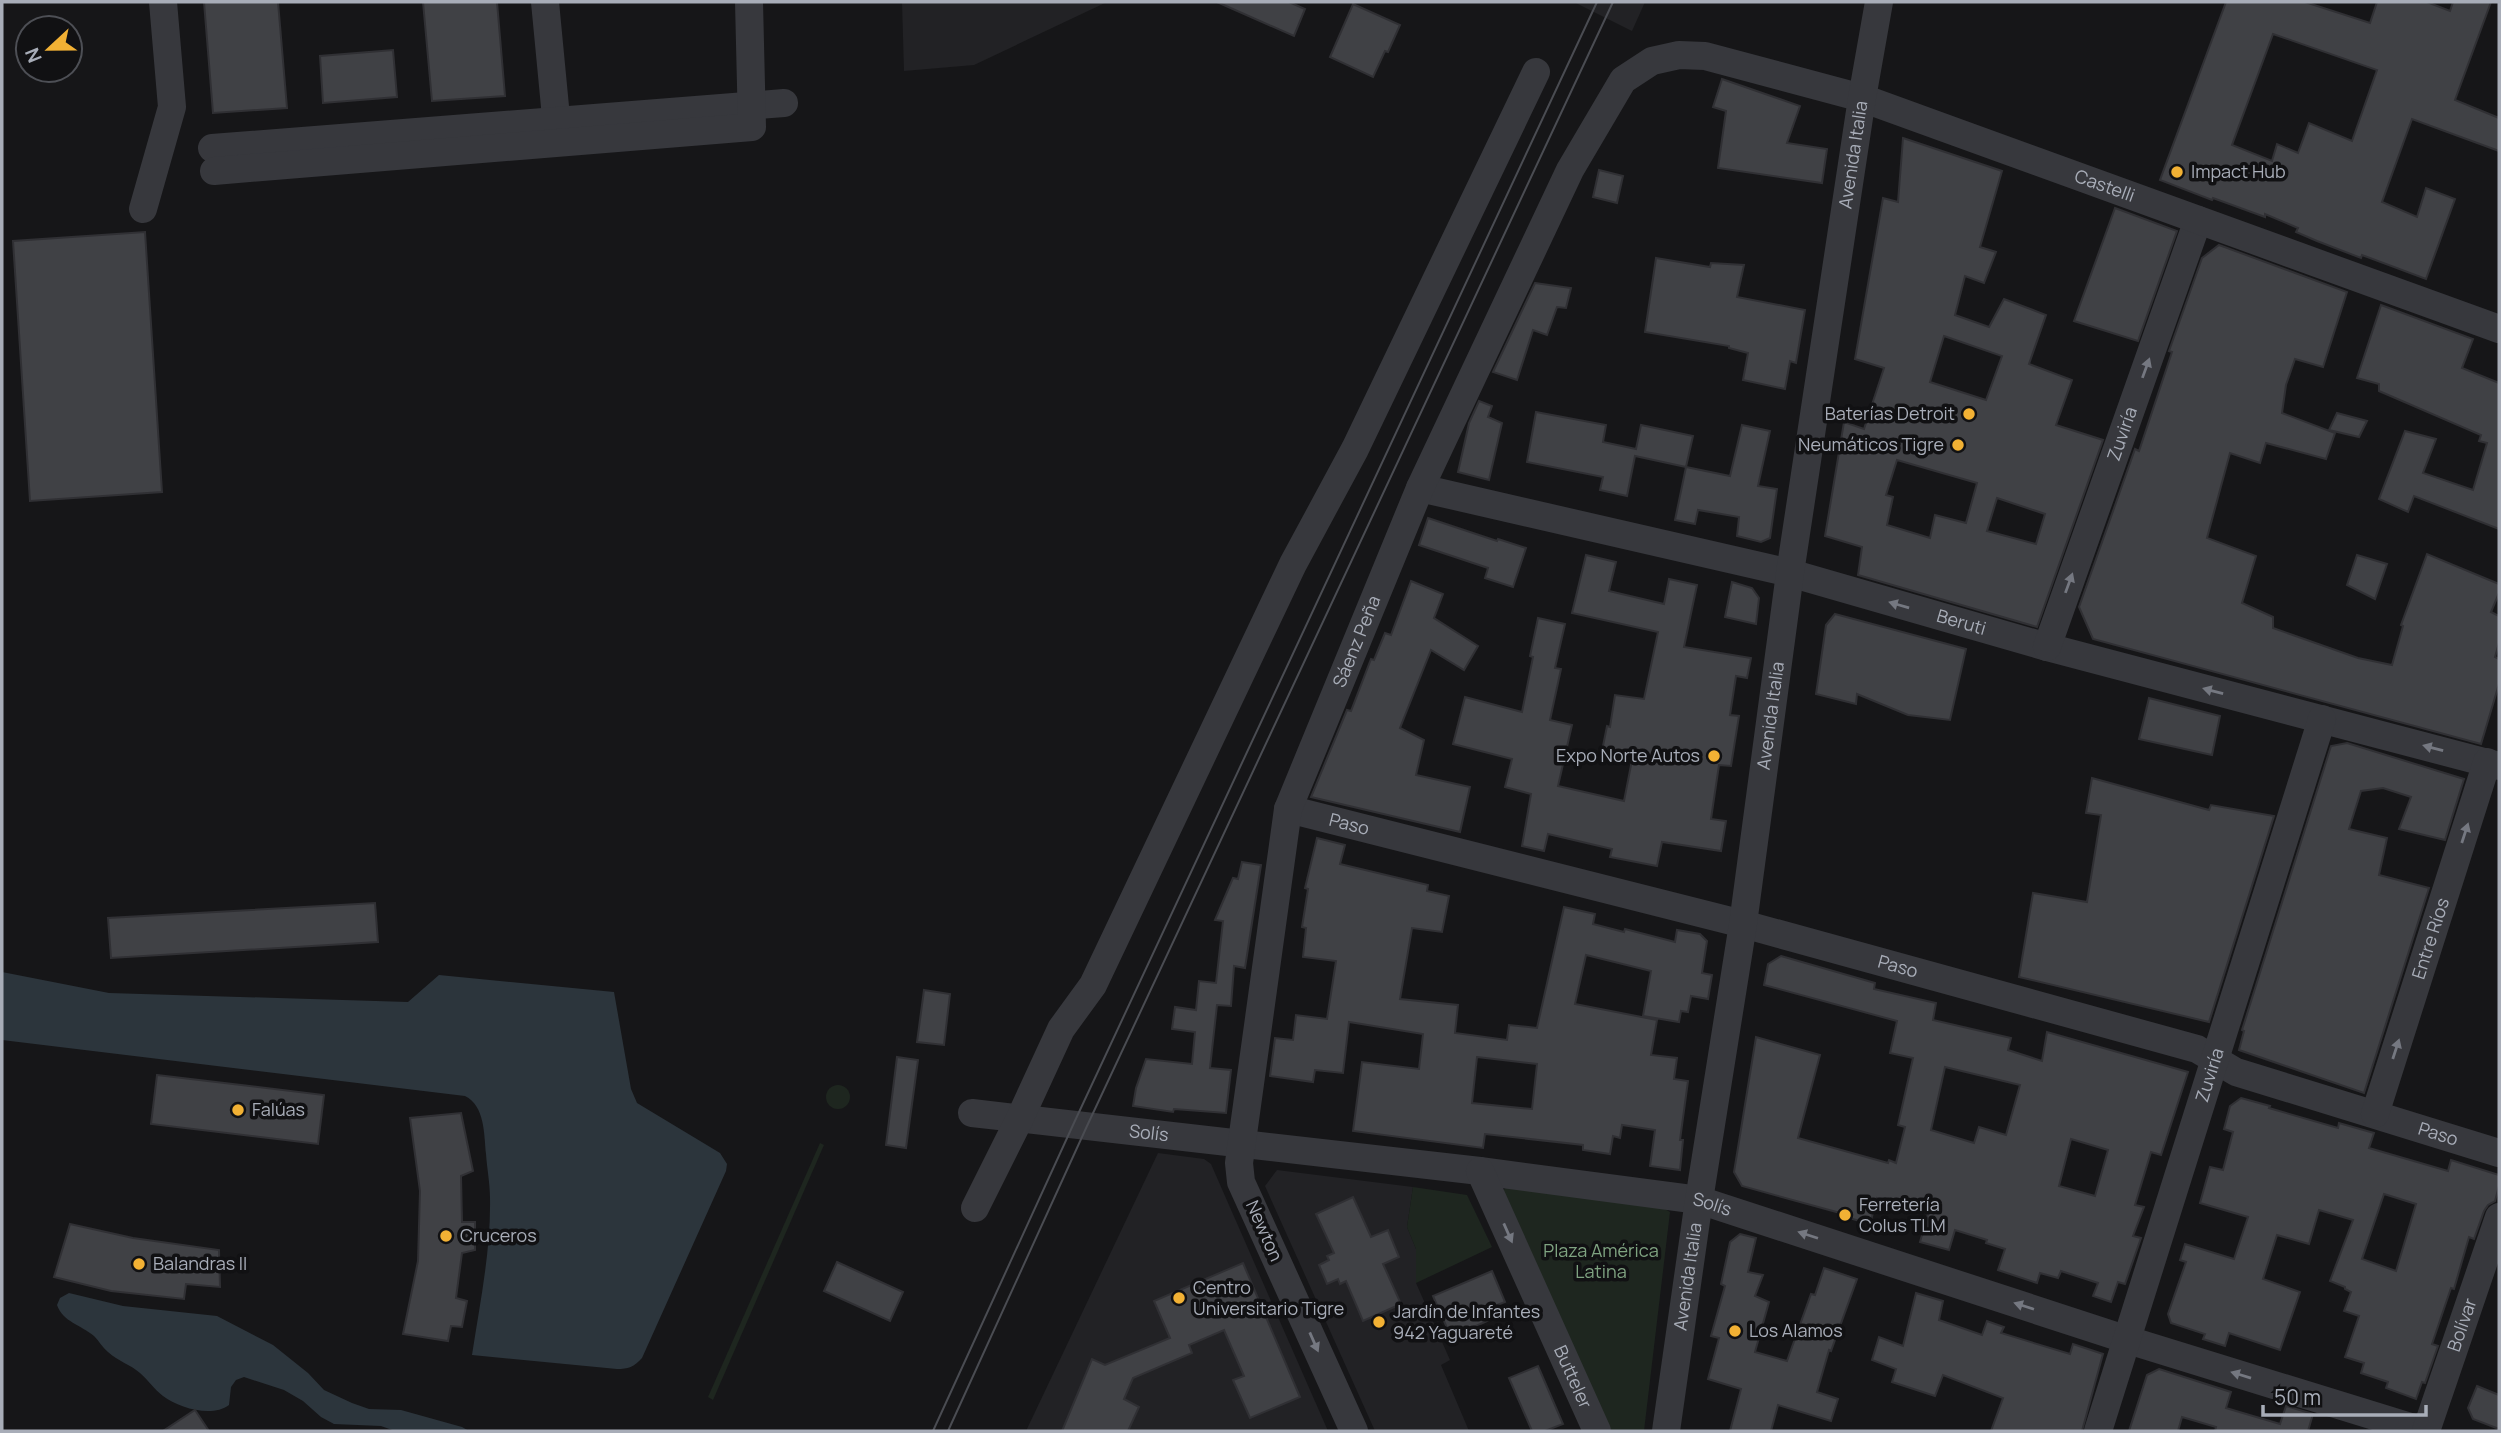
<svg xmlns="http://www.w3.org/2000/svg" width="2501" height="1433" font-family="Manrope,sans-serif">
  <rect width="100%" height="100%" fill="#161618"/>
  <!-- built -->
  <g fill="#222225">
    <polygon points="902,2 1107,2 974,65 904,71"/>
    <polygon points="1574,2 1645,2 1632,31"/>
    <polygon points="1158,1153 1204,1159 1211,1164 1328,1431 1026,1431"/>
    <polygon points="1277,1170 1413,1187 1407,1227 1416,1249 1416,1283 1450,1360 1441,1365 1469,1431 1375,1431 1265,1186"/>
  </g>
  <!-- green -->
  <g fill="#1e261f">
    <circle cx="838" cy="1097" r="12"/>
    <polygon points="820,1143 824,1145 713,1400 708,1397"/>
    <polygon points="1508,1185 1663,1208 1670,1212 1644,1431 1608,1431 1501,1193"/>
    <polygon points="1413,1187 1467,1195 1492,1247 1416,1283 1416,1249 1407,1227"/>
  </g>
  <!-- water -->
  <g fill="#2c353c">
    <path d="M2,972L109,993L408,1002L439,975L614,992L631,1089L637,1103L720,1153L727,1164L726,1171L642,1358C634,1367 628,1369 617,1369L472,1355C480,1303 491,1250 490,1198C490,1183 487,1169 486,1154C484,1134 485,1106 465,1096L2,1040Z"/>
    <path d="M69,1293L123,1306L217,1316L273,1345L308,1373L324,1390L352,1403L369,1409L401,1410L462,1427L469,1431H395L381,1426L334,1424L321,1417L303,1401L284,1390L244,1377L236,1380L231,1387L229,1405C212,1418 179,1408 163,1396C154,1389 148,1380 140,1373C131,1365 118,1361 108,1352C103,1348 99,1341 94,1336C81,1325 63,1322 57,1305L60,1298Z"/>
  </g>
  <!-- building -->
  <g fill="#404145" stroke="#303034" stroke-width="2" fill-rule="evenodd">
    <polygon points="204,2 278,2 287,108 213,113"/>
    <polygon points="423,2 497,2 505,96 432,101"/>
    <polygon points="1217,2 1289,2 1305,9 1294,36"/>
    <path d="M2226,2H2305L2370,23L2377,2H2427L2450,11L2453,2H2491L2455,100L2499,118V151L2412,119L2382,202L2417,217L2426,188L2455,199L2426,279L2362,255L2361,258L2317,241L2296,232L2298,228L2265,214V217L2213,198L2212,200L2160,180ZM2273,34L2377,70L2352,141L2309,123L2298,153L2277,144L2272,161L2232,145Z"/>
    <polygon points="1353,4 1400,25 1388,52 1385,51 1373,77 1330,57"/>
    <polygon points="393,50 397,97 323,103 320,56"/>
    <polygon points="1722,79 1800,106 1787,143 1827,149 1822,183 1718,168 1726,111 1713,107"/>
    <path d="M1903,138L2002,171L1980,247L1996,252L1984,283L1965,276L1955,315L1989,327L2004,299L2046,315L2029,364L2072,380L2056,425L2103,440L2037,627L1858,575L1862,547L1825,536L1844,422L1864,429L1884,368L1855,359L1883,198L1898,202ZM1944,336L2002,356L1986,400L1930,382ZM1897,460L1977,483L1966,523L1935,515L1930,538L1887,525L1893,497L1886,495ZM1997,498L2045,514L2036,544L1987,531Z"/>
    <polygon points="1599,170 1623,176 1617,203 1593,197"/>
    <polygon points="2115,208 2177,231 2138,341 2074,321"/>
    <polygon points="145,232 162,492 30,501 13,241"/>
    <polygon points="2219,245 2347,292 2323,367 2295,359 2286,385 2282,413 2335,433 2326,459 2266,443 2260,463 2230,453 2207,538 2256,556 2242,603 2273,617 2273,628 2358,658 2392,665 2403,626 2401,625 2427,554 2499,584 2499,593 2491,612 2499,616 2499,643 2495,657 2499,659 2499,684 2481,744 2093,639 2079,607 2135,449 2139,451 2172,352 2169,351 2202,258"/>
    <polygon points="1656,258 1710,267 1711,263 1744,265 1737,297 1805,310 1796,363 1790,361 1785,389 1743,380 1748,353 1729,348 1729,346 1645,332"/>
    <polygon points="1535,283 1571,288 1566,308 1557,307 1547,335 1533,330 1517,380 1493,372"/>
    <polygon points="2381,305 2473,339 2462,368 2499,383 2499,529 2414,496 2408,512 2379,499 2405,431 2436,439 2423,473 2473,490 2487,443 2479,441 2481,435 2379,391 2379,384 2357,378"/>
    <polygon points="1479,401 1492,406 1488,417 1502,423 1489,480 1458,472 1469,423"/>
    <polygon points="1536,412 1606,425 1603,442 1636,449 1641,425 1693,436 1686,467 1635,456 1627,496 1600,490 1603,477 1527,462"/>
    <polygon points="2337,413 2367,421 2359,437 2329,430"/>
    <polygon points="1742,425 1770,431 1758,486 1777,489 1770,538 1761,542 1737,536 1739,517 1698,510 1695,524 1675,520 1686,467 1730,476"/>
    <polygon points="1428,518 1497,541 1498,539 1526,548 1513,587 1485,578 1488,568 1419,545"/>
    <polygon points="1586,555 1616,562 1609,591 1664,604 1669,579 1697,585 1684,647 1751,658 1747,678 1736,676 1730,715 1739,716 1731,766 1719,765 1711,819 1726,821 1721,851 1662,842 1657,866 1610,857 1612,849 1548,834 1544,851 1522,846 1531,794 1505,787 1512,759 1453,744 1465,697 1522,712 1533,657 1530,656 1538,618 1565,624 1555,668 1561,669 1550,720 1572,725 1558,786 1624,801 1633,755 1602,751 1607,726 1610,727 1615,695 1644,699 1658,632 1572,613"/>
    <polygon points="2357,555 2387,564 2375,599 2347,585"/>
    <polygon points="1411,581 1443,594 1434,618 1478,646 1464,670 1431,650 1400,728 1424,740 1416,775 1470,787 1460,832 1311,797 1347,710 1351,711 1371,659 1374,660 1385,633 1391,635"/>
    <polygon points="1732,582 1752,588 1759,598 1756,624 1725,617"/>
    <polygon points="1835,614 1966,649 1950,720 1908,715 1857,694 1856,704 1816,694 1826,625"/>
    <polygon points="2149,698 2220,716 2212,755 2139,739"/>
    <polygon points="2347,743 2464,779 2445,840 2399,829 2411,797 2383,788 2361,791 2349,829 2387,838 2379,875 2429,888 2364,1093 2239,1050 2244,1031 2242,1030 2331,746"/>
    <polygon points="2092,778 2209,810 2211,805 2274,816 2209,1022 2019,977 2033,893 2087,902 2101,815 2086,813"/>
    <path d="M1317,838L1345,845L1340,864L1428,885L1427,891L1449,896L1442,932L1412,928L1400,999L1458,1005L1455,1033L1507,1040L1509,1025L1537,1028L1564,907L1595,914L1593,924L1624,932L1625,929L1675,942L1677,930L1700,934L1707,941L1702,973L1712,975L1708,999L1691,996L1688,1012L1681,1011L1679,1022L1643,1016L1651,971L1586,955L1575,1004L1657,1020L1651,1055L1677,1058L1674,1079L1688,1081L1680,1140H1683L1680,1170L1650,1166L1655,1130L1622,1125L1620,1138L1613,1136L1610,1154L1583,1150V1145L1485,1134L1483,1148L1353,1131L1362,1062L1419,1069L1423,1034L1349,1022L1343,1073L1315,1070L1313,1082L1270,1076L1275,1038L1293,1040L1296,1015L1327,1019L1336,961L1303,957L1306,928L1302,927L1308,889L1305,888ZM1477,1057L1537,1064L1532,1109L1472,1103Z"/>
    <polygon points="1242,862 1261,865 1245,968 1234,966 1231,1006 1217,1005 1210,1068 1231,1070 1226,1113 1174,1109 1173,1112 1133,1106 1136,1088 1146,1059 1192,1064 1195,1032 1172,1029 1175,1007 1196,1010 1199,981 1216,983 1223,921 1215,920 1233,878 1238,879"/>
    <polygon points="375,903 378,942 111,958 108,918"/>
    <path d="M1781,956L1875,983L1874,989L1936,1003L1933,1020L2011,1038L2008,1050L2042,1061L2047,1032L2188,1072L2161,1155L2151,1152L2135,1205L2144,1207L2133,1236L2141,1238L2125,1284L2118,1282L2111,1302L2093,1296L2098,1283L2061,1271L2058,1278L2040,1273L2037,1283L1998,1270L2005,1249L1986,1243L1987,1240L1955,1230L1949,1250L1920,1242L1928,1214L1877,1198L1870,1224L1839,1215L1840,1213L1742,1186L1734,1172L1756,1037L1820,1055L1798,1138L1888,1163L1889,1160L1896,1163L1905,1127L1898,1125L1913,1058L1890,1053L1897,1021L1764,985L1768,964ZM1945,1067L2020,1085L2006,1135L1979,1127L1974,1143L1931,1130ZM2071,1139L2108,1150L2095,1196L2059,1186Z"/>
    <polygon points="924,990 950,994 944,1045 917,1042"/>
    <polygon points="897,1057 918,1060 906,1148 886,1145"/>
    <polygon points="157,1075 324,1095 318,1144 151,1124"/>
    <path d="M2241,1098L2270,1106L2269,1108L2338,1128L2339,1123L2374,1133L2369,1148L2448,1171L2451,1160L2499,1175V1186L2495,1201L2488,1205L2484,1211L2474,1239L2469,1237L2454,1289L2451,1288L2432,1344L2438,1346L2425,1383L2422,1382L2416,1399L2386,1388L2388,1382L2361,1373L2364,1363L2345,1357L2359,1316L2344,1311L2351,1292L2345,1289V1287L2330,1281L2353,1220L2319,1210L2309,1244L2277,1235L2263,1279L2300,1292L2280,1350L2229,1333L2225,1346L2203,1339L2205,1334L2171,1323L2168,1314L2186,1262L2180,1260L2185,1244L2234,1259L2248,1217L2200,1203L2210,1167L2223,1170L2233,1132L2224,1129L2230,1106ZM2384,1194L2416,1204L2396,1271L2362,1259Z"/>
    <polygon points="461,1113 473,1171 461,1176 462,1222 475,1222 475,1250 462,1253 456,1298 467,1301 462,1327 451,1326 448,1341 403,1334 418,1261 420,1191 410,1118"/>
    <polygon points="1353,1197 1371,1237 1388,1230 1399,1257 1383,1264 1401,1304 1363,1321 1346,1281 1340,1284 1338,1279 1327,1284 1319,1265 1329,1260 1327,1256 1334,1253 1316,1214"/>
    <polygon points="70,1224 133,1238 219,1250 220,1287 186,1284 184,1299 111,1291 54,1277"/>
    <polygon points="1740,1234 1756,1238 1748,1272 1763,1275 1755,1296 1769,1302 1755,1352 1787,1361 1811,1294 1815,1295 1824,1268 1857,1279 1831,1351 1829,1350 1817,1392 1838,1399 1831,1421 1778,1405 1771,1431 1730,1431 1741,1389 1708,1379 1719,1338 1711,1336 1725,1286 1721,1284 1730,1242"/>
    <polygon points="837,1262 903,1292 890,1321 824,1291"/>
    <polygon points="1243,1263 1300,1397 1250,1418 1233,1380 1244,1376 1224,1330 1189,1345 1192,1353 1133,1378 1124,1399 1139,1407 1128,1431 1062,1431 1092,1359 1105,1365 1170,1338 1154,1301"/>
    <polygon points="1492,1271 1505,1302 1497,1305 1501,1315 1451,1337 1433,1296"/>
    <polygon points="1916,1293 1943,1301 1939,1320 1982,1335 1987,1321 2004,1327 2001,1333 2070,1354 2073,1344 2103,1354 2082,1431 1991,1431 2003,1398 1943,1375 1935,1396 1892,1382 1896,1369 1872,1360 1879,1337 1903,1346"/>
    <polygon points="1538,1366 1563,1424 1545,1431 1532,1431 1509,1378"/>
    <polygon points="2159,1369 2231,1392 2226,1408 2280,1424 2286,1406 2313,1414 2308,1431 2215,1431 2216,1427 2182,1417 2178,1431 2129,1431 2147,1375"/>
    <polygon points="2477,1386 2499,1395 2499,1429 2473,1419 2468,1408"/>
    <polygon points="195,1410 209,1431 163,1431"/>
  </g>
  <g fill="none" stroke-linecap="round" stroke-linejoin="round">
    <!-- minor -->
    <g stroke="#37383d" stroke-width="28">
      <polyline points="545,2 558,138"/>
      <polyline points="212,148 784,103"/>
      <polyline points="214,171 752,127 749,2"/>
      <polyline points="143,209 172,107 163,2"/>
      <path id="s1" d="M1420,488L1790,573L2047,647L2499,766"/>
      <path id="s2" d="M2047,647L2198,220"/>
      <path id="s3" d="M1288,809L1743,924L2197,1049L2236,1072L2499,1153"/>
      <path id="s4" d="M972,1113L1480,1171L1699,1200L2128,1340L2423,1431"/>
      <path id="s5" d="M2375,1114L2487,762"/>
      <path id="s6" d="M1480,1171L1597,1431"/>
      <polyline points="975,1208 1020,1118 1061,1029 1093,985 1293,564 1355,449 1536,72"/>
      <path id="s7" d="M1354,1431L1241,1182L1239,1163L1288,809L1420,488L1570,170L1623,80L1652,61L1679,55L1705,56L1862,98L2499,329"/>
      <path id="s8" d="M1666,1431L1699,1200L1743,924L1790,573L1862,98L1879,2"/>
      <path id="s9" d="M2098,1431L2322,719"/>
      <path id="s10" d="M2426,1431L2499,1217"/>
    </g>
    <!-- tram -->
    <g stroke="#4a4c52" stroke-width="2">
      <polyline points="933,1431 1073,1125 1597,2"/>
      <polyline points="948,1431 1087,1126 1613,2"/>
    </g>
  </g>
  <!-- one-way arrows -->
  <defs><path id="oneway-solid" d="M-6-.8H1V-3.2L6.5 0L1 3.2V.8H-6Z" transform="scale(1.75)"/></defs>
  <g fill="#757881">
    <use href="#oneway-solid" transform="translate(2146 368) rotate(-70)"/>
    <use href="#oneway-solid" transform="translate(2069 583) rotate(-70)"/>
    <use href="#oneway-solid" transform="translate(1899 605) rotate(-164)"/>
    <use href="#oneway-solid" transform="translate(2213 691) rotate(-165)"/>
    <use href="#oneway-solid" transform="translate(2433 748) rotate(-165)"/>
    <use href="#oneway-solid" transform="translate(2465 833) rotate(-72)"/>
    <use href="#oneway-solid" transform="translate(2396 1049) rotate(-72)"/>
    <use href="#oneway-solid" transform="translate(1508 1233) rotate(66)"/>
    <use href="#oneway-solid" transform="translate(1808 1235) rotate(-162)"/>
    <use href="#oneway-solid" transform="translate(2024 1306) rotate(-162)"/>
    <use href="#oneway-solid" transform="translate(1314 1342) rotate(66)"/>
    <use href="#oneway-solid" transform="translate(2241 1375) rotate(-163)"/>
  </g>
  <!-- markers -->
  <g fill="#f2b134" stroke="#111113" stroke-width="2.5">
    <circle cx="2177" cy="172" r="7"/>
    <circle cx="1969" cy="414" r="7"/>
    <circle cx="1958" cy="445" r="7"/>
    <circle cx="1714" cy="756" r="7"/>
    <circle cx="238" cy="1110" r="7"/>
    <circle cx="1845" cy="1215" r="7"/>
    <circle cx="446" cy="1236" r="7"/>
    <circle cx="139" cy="1264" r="7"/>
    <circle cx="1179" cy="1298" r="7"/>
    <circle cx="1379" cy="1322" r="7"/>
    <circle cx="1735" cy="1331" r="7"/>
  </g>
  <g text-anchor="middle" stroke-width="7" stroke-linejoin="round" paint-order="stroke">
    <!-- street labels -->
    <g font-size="18" fill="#a8adb8" stroke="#111113">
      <text dy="6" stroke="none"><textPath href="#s8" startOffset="1290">Avenida Italia</textPath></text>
      <text dy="6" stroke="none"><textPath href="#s7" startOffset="1962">Castelli</textPath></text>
      <text dy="6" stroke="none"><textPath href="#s2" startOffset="226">Zuviría</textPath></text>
      <text dy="6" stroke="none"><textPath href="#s1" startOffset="558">Beruti</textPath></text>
      <text dy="6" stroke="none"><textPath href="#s7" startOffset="831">Sáenz Peña</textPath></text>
      <text dy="6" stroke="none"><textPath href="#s8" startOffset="723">Avenida Italia</textPath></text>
      <text dy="6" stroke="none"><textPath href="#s3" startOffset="63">Paso</textPath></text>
      <text dy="6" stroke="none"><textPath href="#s5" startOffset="184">Entre Ríos</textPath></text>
      <text dy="6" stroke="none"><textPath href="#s3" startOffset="630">Paso</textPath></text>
      <text dy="6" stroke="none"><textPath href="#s9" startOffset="373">Zuviría</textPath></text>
      <text dy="6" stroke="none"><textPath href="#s4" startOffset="178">Solís</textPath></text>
      <text dy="6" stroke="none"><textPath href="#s3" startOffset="1197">Paso</textPath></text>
      <text dy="6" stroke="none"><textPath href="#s4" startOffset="746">Solís</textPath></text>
      <text transform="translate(1264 1231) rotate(66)" y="6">Newton</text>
      <text dy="6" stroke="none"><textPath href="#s8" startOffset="156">Avenida Italia</textPath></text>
      <text dy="6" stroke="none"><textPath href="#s10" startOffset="112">Bolívar</textPath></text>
      <text dy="6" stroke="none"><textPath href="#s6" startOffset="226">Butteler</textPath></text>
    </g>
    <!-- poi labels -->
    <g font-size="18" fill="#a8adb8" stroke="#111113" text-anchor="start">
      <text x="2191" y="178">Impact Hub</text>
      <text x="1955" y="420" text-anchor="end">Baterías Detroit</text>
      <text x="1944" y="451" text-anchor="end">Neumáticos Tigre</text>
      <text x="1700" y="762" text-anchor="end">Expo Norte Autos</text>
      <text x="252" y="1116">Falúas</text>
      <text x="1859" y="1211">Ferretería<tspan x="1859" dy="21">Colus TLM</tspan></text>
      <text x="460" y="1242">Cruceros</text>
      <text x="153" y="1270">Balandras II</text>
      <text x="1193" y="1294">Centro<tspan x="1193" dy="21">Universitario Tigre</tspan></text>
      <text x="1393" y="1318">Jardín de Infantes<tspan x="1393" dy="21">942 Yaguareté</tspan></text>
      <text x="1749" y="1337">Los Alamos</text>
    </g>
    <!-- park labels -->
    <g font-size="18" fill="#7fa381" stroke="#111113">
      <text x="1601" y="1257">Plaza América<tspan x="1601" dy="21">Latina</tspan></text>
    </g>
  </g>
  <!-- border -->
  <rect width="2501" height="1433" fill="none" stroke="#a8adb8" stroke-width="7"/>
  <!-- north arrow -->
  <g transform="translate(49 49) rotate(248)"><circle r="33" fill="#111113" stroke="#4d4f55" stroke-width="2"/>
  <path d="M0-5L12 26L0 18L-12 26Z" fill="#f2b134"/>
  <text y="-10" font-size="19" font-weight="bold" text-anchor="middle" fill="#a8adb8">N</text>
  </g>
  <!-- scale -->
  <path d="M2263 1405v10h163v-10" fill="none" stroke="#a8adb8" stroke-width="3.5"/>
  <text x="2274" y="1405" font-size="21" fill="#a8adb8" stroke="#111113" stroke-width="5" paint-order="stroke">50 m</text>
</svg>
